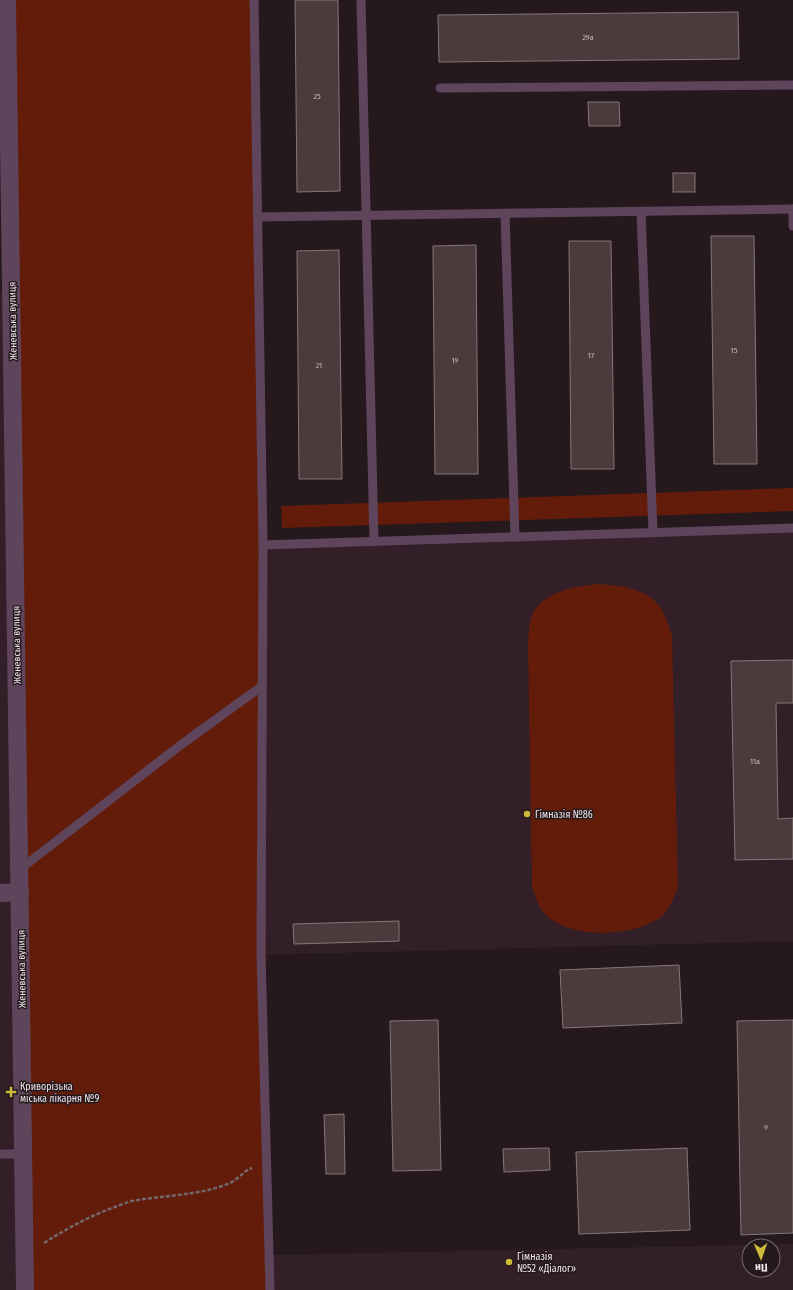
<svg xmlns="http://www.w3.org/2000/svg" width="793" height="1290" font-family="'Fira Sans Condensed',sans-serif">
  <rect width="100%" height="100%" fill="#25191e"/>
  <!-- built -->
  <g fill="#321f28" fill-rule="evenodd">
    <polygon points="0,293 11,293 25,1290 0,1290"/>
    <polygon points="793,528 793,941 261,955 263,545"/>
    <path d="M793,1244V1290H270V1255ZM749,1246H773V1270H749Z"/>
  </g>
  <!-- green -->
  <g fill="#631c0a">
    <polygon points="7,0 254,0 270,1290 25,1290"/>
    <polygon points="793,488 793,511 282,528 281,506"/>
    <path d="M599,584C625,586 654,589 665,616C668,622 670,630 672,636L678,885C675,896 670,909 661,917C634,937 574,939 548,917C539,909 536,898 532,887L528,641C529,632 529,621 533,613C545,591 576,586 599,584Z"/>
  </g>
  <!-- building -->
  <g fill="#4a3b3c" stroke="#887678">
    <polygon points="295,0 338,0 340,191 297,192"/>
    <polygon points="738,12 739,59 439,62 438,15"/>
    <polygon points="588,102 619,102 620,126 589,126"/>
    <rect x="673" y="173" width="22" height="19"/>
    <polygon points="711,236 754,236 757,464 714,464"/>
    <polygon points="569,241 611,241 614,469 571,469"/>
    <polygon points="476,245 478,474 435,474 433,246"/>
    <polygon points="339,250 342,479 299,479 297,251"/>
    <polygon points="793,660 793,703 776,703 778,819 793,818 793,859 735,860 731,661"/>
    <polygon points="399,921 399,941 294,944 293,924"/>
    <polygon points="679,965 682,1023 563,1028 560,970"/>
    <polygon points="438,1020 441,1170 393,1171 390,1021"/>
    <polygon points="793,1020 793,1233 741,1235 737,1021"/>
    <polygon points="344,1114 345,1174 326,1174 324,1115"/>
    <polygon points="549,1148 550,1170 504,1172 503,1149"/>
    <polygon points="687,1148 690,1230 579,1234 576,1152"/>
  </g>
  <g fill="none" stroke-linecap="round" stroke-linejoin="round">
    <!-- path -->
    <path stroke="#72676c" stroke-width="2.5" stroke-dasharray="4 2" stroke-linecap="butt" d="M44,1243C66,1229 88,1217 112,1208C118,1206 125,1203 132,1201C164,1195 199,1196 230,1183C239,1179 243,1171 252,1168"/>
    <!-- service -->
    <g stroke="#5e455c" stroke-width="9">
      <polyline points="254,0 263,545 261,955 270,1290"/>
      <polyline points="361,0 374,542"/>
      <polyline points="440,88 793,85"/>
      <polyline points="793,209 793,226"/>
      <polyline points="641,211 653,533"/>
      <polyline points="505,213 515,537"/>
      <polyline points="258,217 793,209"/>
      <polyline points="263,545 793,528"/>
      <polyline points="19,870 182,744 262,686"/>
      <polyline points="0,1154 24,1154"/>
    </g>
    <!-- minor -->
    <g stroke="#5e455c" stroke-width="18">
      <polyline points="7,0 25,1290"/>
      <polyline points="0,893 20,892"/>
    </g>
  </g>
  <!-- markers -->
  <g fill="#ceb938" stroke="#25191e" stroke-width="1.5">
    <circle cx="527" cy="814" r="4"/>
    <path d="M9 1086h4v4h4v4h-4v4h-4v-4h-4v-4h4z"/>
    <circle cx="509" cy="1262" r="4"/>
  </g>
  <g text-anchor="middle" stroke-width="3" stroke-linejoin="round" paint-order="stroke">
    <!-- number labels -->
    <g font-size="8" fill="#c6bbbe">
      <text x="588" y="40">29а</text>
      <text x="317" y="99">25</text>
      <text x="734" y="353">15</text>
      <text x="591" y="358">17</text>
      <text x="455" y="363">19</text>
      <text x="319" y="368">21</text>
      <text x="755" y="764">11а</text>
      <text x="766" y="1130">9</text>
    </g>
    <!-- street labels -->
    <g font-size="10" fill="#efe6ea" stroke="#25191e">
      <text transform="translate(12 321) rotate(-91)" y="4">Женевська вулиця</text>
      <text transform="translate(16 645) rotate(-91)" y="4">Женевська вулиця</text>
      <text transform="translate(21 969) rotate(-91)" y="4">Женевська вулиця</text>
    </g>
    <!-- poi labels -->
    <g font-size="10" fill="#efe6ea" stroke="#25191e" text-anchor="start">
      <text x="535" y="818">Гімназія №86</text>
      <text x="20" y="1090">Криворізька<tspan x="20" dy="12">міська лікарня №9</tspan></text>
      <text x="517" y="1260">Гімназія<tspan x="517" dy="12">№52 «Діалог»</tspan></text>
    </g>
  </g>
  <!-- north arrow -->
  <g transform="translate(761 1258) rotate(178)"><circle r="19" fill="#25191e" stroke="#766b70"/>
  <path d="M0-3L7 15L0 10L-7 15Z" fill="#ceb938"/>
  <text y="-6" font-size="11" font-weight="bold" text-anchor="middle" fill="#efe6ea">Пн</text>
  </g>
</svg>
